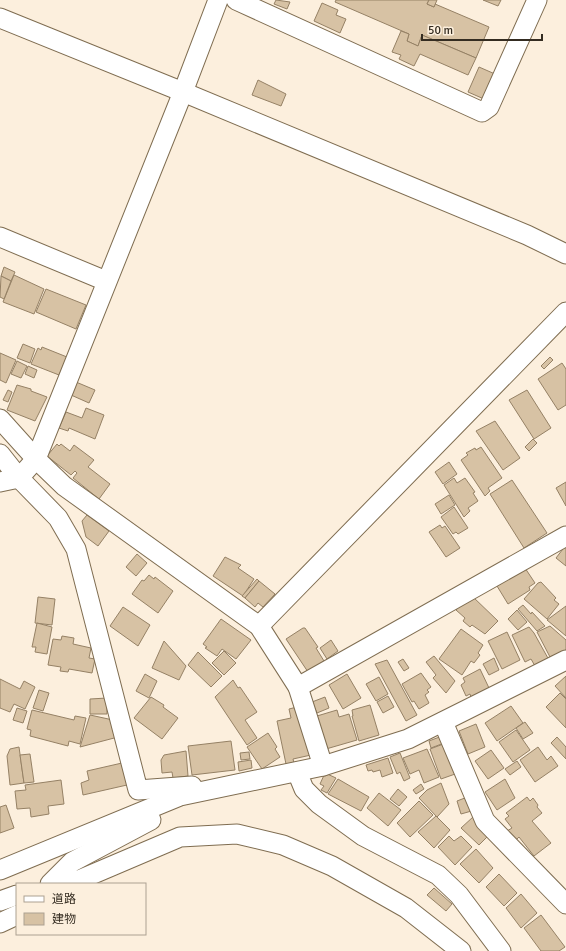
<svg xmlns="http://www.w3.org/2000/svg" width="566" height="951" font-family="Signika,'Noto Sans JP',sans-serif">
  <rect width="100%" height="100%" fill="#fcefdd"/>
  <!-- building -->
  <g fill="#d7c2a4" stroke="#958165">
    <polygon points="276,0 290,2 287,9 274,4"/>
    <polygon points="336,0 429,0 427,4 434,7 435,4 489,27 476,58 422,35 418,46 407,41 409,34 335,2"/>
    <polygon points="429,0 437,0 434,7 427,4"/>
    <polygon points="483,0 501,0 498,6"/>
    <polygon points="322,3 338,10 336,15 346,19 340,33 314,21"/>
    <polygon points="401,31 409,34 407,41 418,46 422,35 476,58 468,75 420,54 414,66 399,59 401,55 392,52"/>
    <polygon points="479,67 495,74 484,99 468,92"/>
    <polygon points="258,80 286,94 281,106 252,95"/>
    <polygon points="4,267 15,272 11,281 1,276"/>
    <polygon points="14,275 44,289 34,314 3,302"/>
    <polygon points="1,276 11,281 4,299 0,297"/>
    <polygon points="46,289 86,305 76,329 36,312"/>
    <polygon points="23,344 35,349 30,363 17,358"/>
    <polygon points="42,347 67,357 59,375 31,364 38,348 41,350"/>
    <polygon points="0,353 16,360 6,383 0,380"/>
    <polygon points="550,357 553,360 544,369 541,366"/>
    <polygon points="17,361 27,366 21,378 11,374"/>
    <polygon points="562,363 566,369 566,405 558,410 538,379"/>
    <polygon points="28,366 37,370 34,378 25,374"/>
    <polygon points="76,382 95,390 89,403 71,395"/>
    <polygon points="17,385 31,389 31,391 47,397 35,421 7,410"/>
    <polygon points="8,390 12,392 8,402 3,400"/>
    <polygon points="527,390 551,428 534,439 509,400"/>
    <polygon points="86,408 104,415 95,439 69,428 68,431 59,428 66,412 82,418"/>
    <polygon points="495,421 520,458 503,470 476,431"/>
    <polygon points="533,439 537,443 529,451 525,447"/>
    <polygon points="57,444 59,446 61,444 70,451 74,445 94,460 88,467 110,484 99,499 73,478 77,473 75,471 71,475 47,456"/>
    <polygon points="481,447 502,478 488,488 490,491 485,496 461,460 468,455 466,453 475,448 476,450"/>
    <polygon points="449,462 457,474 443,484 435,472"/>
    <polygon points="454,478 457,483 465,478 475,492 473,493 478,501 468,508 470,511 464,517 444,485"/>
    <polygon points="512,480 547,533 524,548 490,494"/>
    <polygon points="566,482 566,506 556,488"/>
    <polygon points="449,495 455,505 441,514 435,504"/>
    <polygon points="454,507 468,528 458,534 456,532 453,534 441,517"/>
    <polygon points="87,515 109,531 98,546 86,537 82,521"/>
    <polygon points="440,525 442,528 445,526 460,548 446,557 429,532"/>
    <polygon points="566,545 566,566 556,558"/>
    <polygon points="137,554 147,563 136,576 126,567"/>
    <polygon points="225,557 241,565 238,568 254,579 243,596 213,576"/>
    <polygon points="525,568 535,583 529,587 530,590 508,604 497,586"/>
    <polygon points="149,575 154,579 155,577 173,591 158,613 132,594 142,580 144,581"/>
    <polygon points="257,579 259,581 245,598 242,596"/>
    <polygon points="259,581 275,594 263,607 258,603 255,607 245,598"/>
    <polygon points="541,582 556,598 554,600 559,604 547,619 524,599 538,583"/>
    <polygon points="472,596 498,621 485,634 472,625 470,627 463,621 465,618 456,610 464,601"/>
    <polygon points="38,597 55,599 52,625 35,623"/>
    <polygon points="523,605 531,614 532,612 545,626 537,631 518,609"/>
    <polygon points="566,606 566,636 547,620"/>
    <polygon points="123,607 150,625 138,646 110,626"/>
    <polygon points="517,610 527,622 518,630 508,619"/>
    <polygon points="221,619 251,640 236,659 222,649 217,656 205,648 207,647 203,644"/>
    <polygon points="37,623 52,627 47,654 35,652 36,647 32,647"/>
    <polygon points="550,626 566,640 566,650 550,657 537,632"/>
    <polygon points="529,627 534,633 549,660 535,666 531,659 525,662 512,635"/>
    <polygon points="303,628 305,628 318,647 316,648 324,661 308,672 286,639"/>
    <polygon points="461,629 483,645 478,653 480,655 474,663 471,661 462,675 439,659"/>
    <polygon points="507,632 520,660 502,669 488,641"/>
    <polygon points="62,636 74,638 73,644 91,648 89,658 95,659 92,673 69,669 68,672 60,671 61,667 48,665 53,639 61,640"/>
    <polygon points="331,640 338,651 327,659 320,648"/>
    <polygon points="164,641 186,666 179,680 152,668"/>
    <polygon points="224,651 236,663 224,675 212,663"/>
    <polygon points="198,652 222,676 211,687 188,665"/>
    <polygon points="434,656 455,681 446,693 433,678 436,675 426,662"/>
    <polygon points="494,658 499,670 489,675 483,664"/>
    <polygon points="403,659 409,668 404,671 398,662"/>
    <polygon points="387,660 417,715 406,721 375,664"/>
    <polygon points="480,669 489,688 471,697 470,694 466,696 461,685 465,682 463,678"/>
    <polygon points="421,673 431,687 427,690 429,692 425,695 429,703 419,709 414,701 412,702 402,684"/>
    <polygon points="145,674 157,681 149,698 136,691"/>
    <polygon points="347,674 361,698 343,709 329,685"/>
    <polygon points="566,676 566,698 555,686"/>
    <polygon points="379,677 388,694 376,701 366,684"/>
    <polygon points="0,679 20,689 24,681 35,687 25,709 14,704 10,712 0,708"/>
    <polygon points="233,680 238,688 240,687 257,712 245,720 257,738 247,745 215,697"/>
    <polygon points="39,690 49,693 43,711 33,708"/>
    <polygon points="560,693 566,699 566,728 546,707"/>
    <polygon points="388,696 394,707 383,713 377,702"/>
    <polygon points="151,697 164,705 163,707 178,718 162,739 134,718"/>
    <polygon points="325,697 329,708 317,713 312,702"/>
    <polygon points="107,698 107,714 90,714 90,699"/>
    <polygon points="370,705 379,735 359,741 352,716 353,716 352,710"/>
    <polygon points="511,706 523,723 497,741 485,723"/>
    <polygon points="297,707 311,755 293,759 294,763 286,764 277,721 291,718 289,709"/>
    <polygon points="17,708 27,711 23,723 13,720"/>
    <polygon points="32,710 74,720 75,716 86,718 80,744 69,741 68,746 30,736 31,730 27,729"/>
    <polygon points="337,710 339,717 349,714 357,740 326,749 317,716"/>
    <polygon points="90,715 113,720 118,737 80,747"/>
    <polygon points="525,722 533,733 523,739 516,728"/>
    <polygon points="476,724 485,747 468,754 459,731"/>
    <polygon points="516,730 530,750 513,762 499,742"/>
    <polygon points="268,733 277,747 275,749 280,757 262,769 247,747"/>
    <polygon points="442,736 444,743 431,748 429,741"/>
    <polygon points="557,737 566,747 566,759 551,743"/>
    <polygon points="231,741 235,770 192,775 188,746"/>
    <polygon points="446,743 458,773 441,779 430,749"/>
    <polygon points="19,747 24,783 10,785 7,756 10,749"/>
    <polygon points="538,747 547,760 551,756 558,766 535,782 520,760"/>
    <polygon points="427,749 439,777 424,783 419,770 410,774 403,758"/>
    <polygon points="491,750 504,768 488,779 475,761"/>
    <polygon points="186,751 188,776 173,778 172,772 162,773 161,760 164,755"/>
    <polygon points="249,752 250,759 241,760 240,753"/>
    <polygon points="400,753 410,778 404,781 400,772 397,774 390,757"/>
    <polygon points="30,754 34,782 24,783 20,755"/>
    <polygon points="388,758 393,773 382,777 380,770 373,772 372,770 368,771 366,765"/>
    <polygon points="251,760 252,768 239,771 238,762"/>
    <polygon points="517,761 521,767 510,775 505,769"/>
    <polygon points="122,763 127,785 83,795 81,783 89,780 87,771"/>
    <polygon points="325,773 336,778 327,793 321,790 324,786 320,784"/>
    <polygon points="338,779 369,797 361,811 328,794"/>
    <polygon points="505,779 515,798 497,810 485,792"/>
    <polygon points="61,780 64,804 48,806 49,814 31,817 30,808 17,809 15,791 26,790 25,785"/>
    <polygon points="441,783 449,804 437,817 419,798 427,790"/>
    <polygon points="421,784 424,789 416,794 413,790"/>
    <polygon points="398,789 407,797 399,806 390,799"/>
    <polygon points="379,793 401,810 388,826 367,808"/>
    <polygon points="470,796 475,810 461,814 457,801"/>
    <polygon points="527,797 530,801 533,798 538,805 537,807 542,813 532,821 551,843 534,856 519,837 515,841 507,831 512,828 505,819 509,816 506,813"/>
    <polygon points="419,801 433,815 410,837 397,823"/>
    <polygon points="6,805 14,828 0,833 0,807"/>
    <polygon points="436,816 450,830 434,848 418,832"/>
    <polygon points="473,817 490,834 479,845 461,828"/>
    <polygon points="449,836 454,841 461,836 472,847 455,865 438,847"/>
    <polygon points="476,849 493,868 479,883 460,864"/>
    <polygon points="499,874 517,893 504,906 486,887"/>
    <polygon points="434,888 452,904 446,911 427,895"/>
    <polygon points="521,894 537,913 521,928 506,908"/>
    <polygon points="541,915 565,947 559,951 541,951 524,928"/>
  </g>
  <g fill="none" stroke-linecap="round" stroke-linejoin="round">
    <defs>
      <g id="minor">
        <polyline points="236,0 482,112 489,107 537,0"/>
        <polyline points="0,18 183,92 527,235 566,254"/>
        <polyline points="0,237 106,281"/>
        <polyline points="0,419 36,459 64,486 259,626 298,687 323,766"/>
        <polyline points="0,454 19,478 58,518 76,549 138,790 192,786"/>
        <polyline points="0,482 19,478 36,459 183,92 218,0"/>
        <polyline points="259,626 566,312"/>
        <polyline points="298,687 566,536"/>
        <polyline points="443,722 485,821 566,904"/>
        <polyline points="297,772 304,789 319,804 363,836 438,875 459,895 501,951"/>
        <polyline points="0,870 180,796 323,766 408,739 566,660"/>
        <polyline points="50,884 72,862 151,820"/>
        <polyline points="54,884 79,880 180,837 237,834 283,845 332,866 406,908 461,951"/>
        <polyline points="0,901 17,895"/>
        <polyline points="0,923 17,915"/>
      </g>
    </defs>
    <!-- minor casing -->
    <use href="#minor" stroke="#7f6d51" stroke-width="21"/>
    <!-- minor -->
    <use href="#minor" stroke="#fff" stroke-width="19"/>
  </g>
  <!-- legend -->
  <rect x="16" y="883" width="130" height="52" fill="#fcefdd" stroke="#aca192"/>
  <rect x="24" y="896" width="20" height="6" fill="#ffffff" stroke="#aca192"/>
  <text x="52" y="903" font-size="12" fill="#342c21">道路</text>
  <rect x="24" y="913" width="20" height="12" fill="#d7c2a4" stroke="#aca192"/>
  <text x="52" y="923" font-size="12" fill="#342c21">建物</text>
  <!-- scale -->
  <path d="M422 34v6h120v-6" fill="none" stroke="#342c21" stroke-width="2"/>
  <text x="428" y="34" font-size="12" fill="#342c21" stroke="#fcefdd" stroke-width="3" paint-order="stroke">50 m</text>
</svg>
